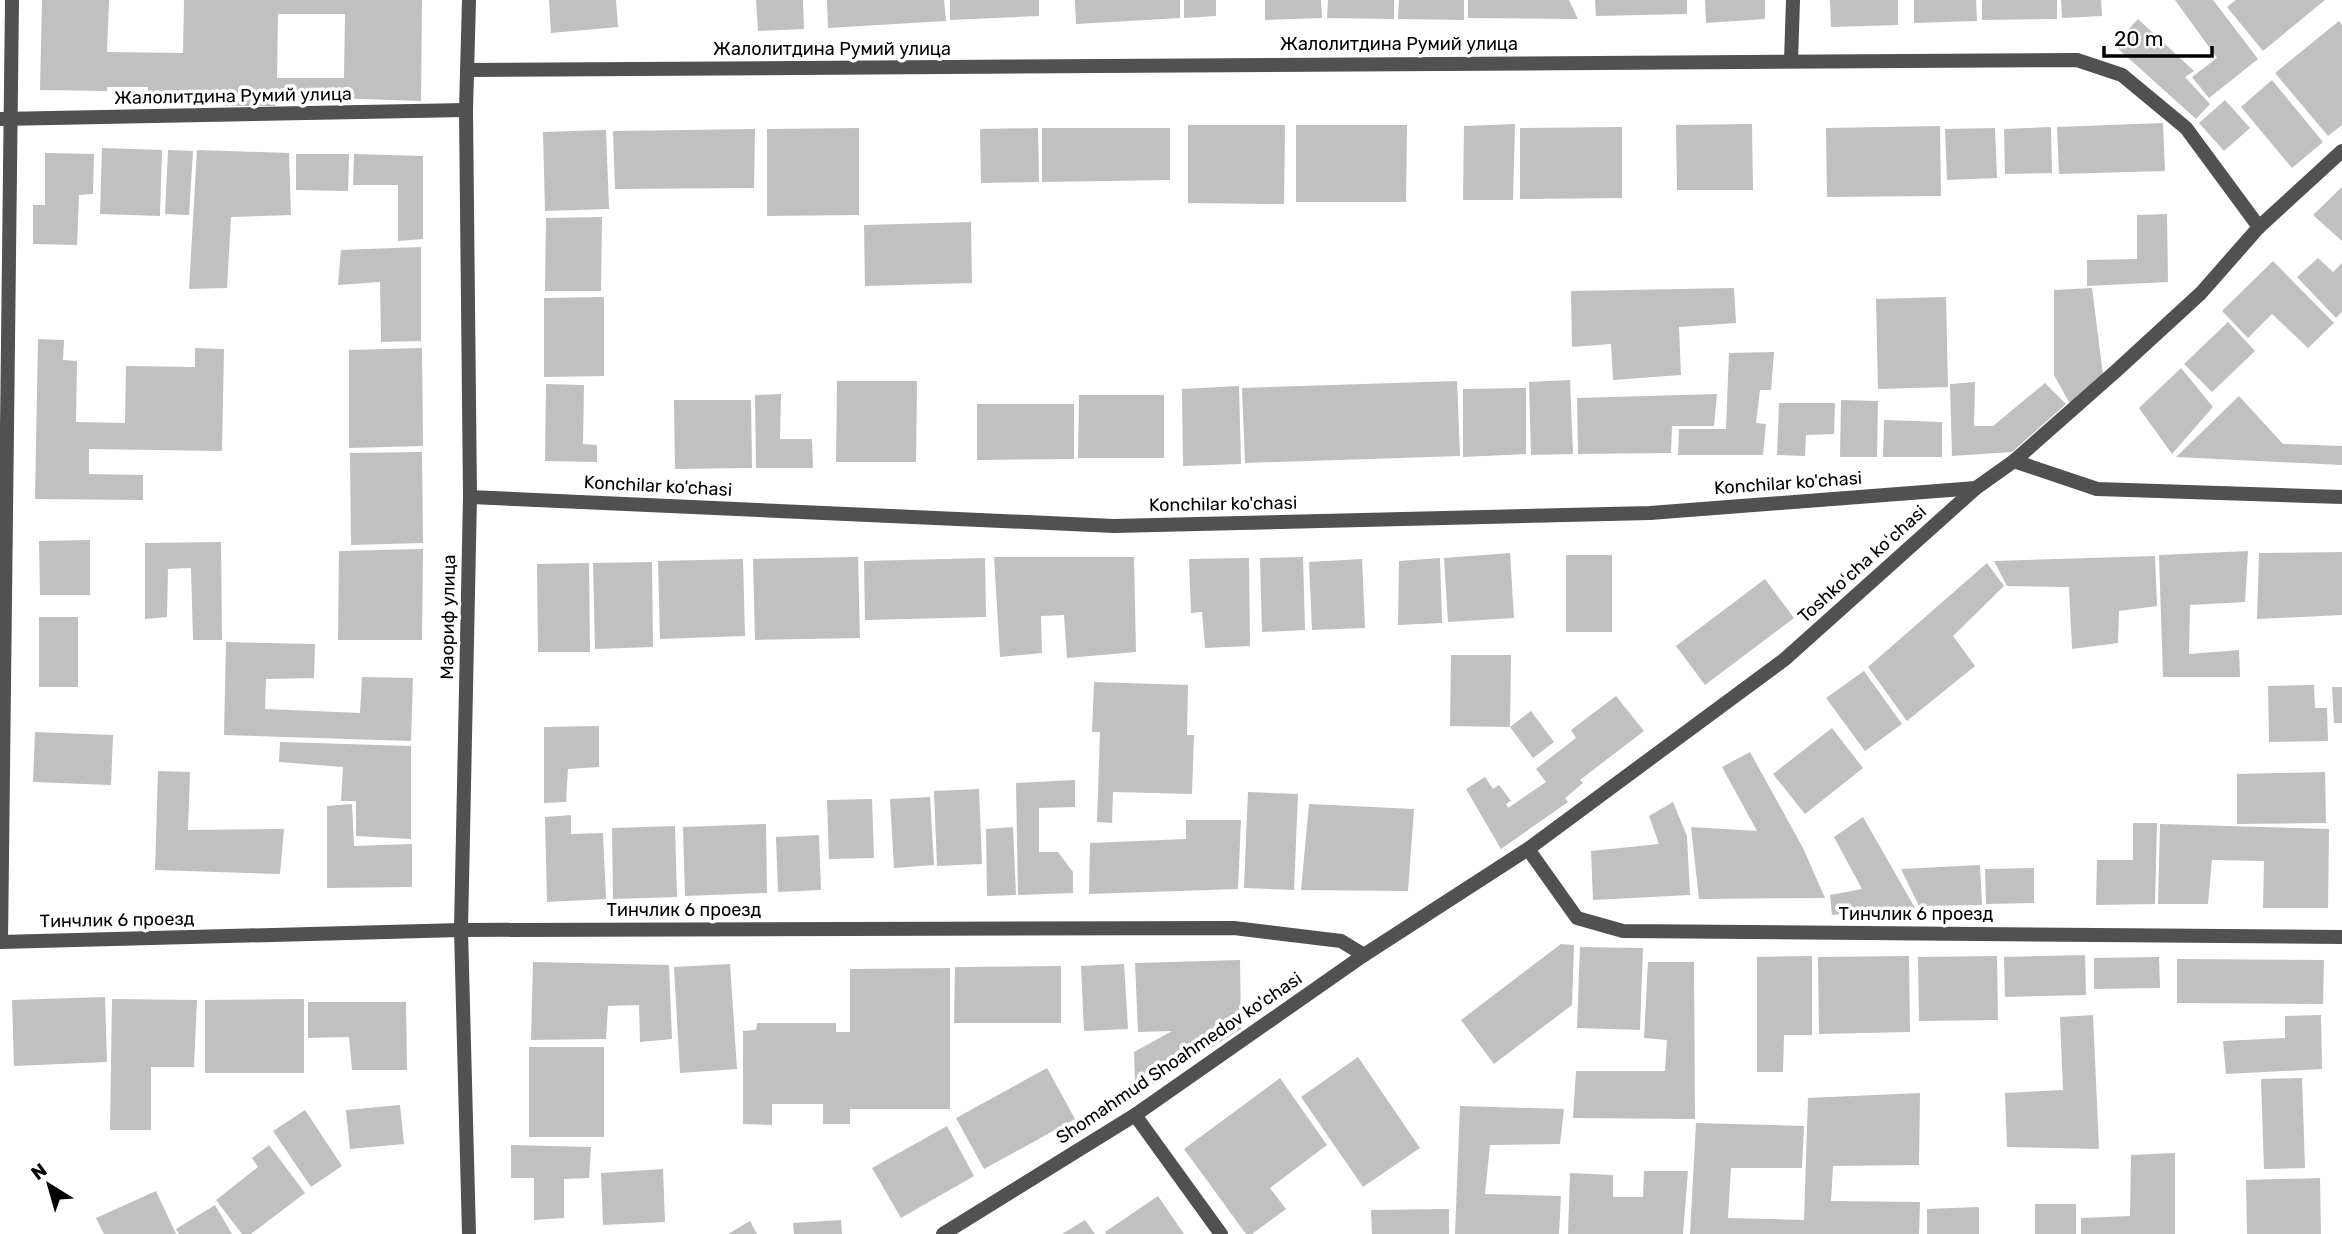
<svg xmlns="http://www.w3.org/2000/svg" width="2342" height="1234" font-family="Rubik,sans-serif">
  <rect width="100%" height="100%" fill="#fff"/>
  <!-- building -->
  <g fill="#c0c0c0" fill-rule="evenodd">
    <path d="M42,0H109L107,52L183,53L184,0H422L421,101L275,96V106H225V92L188,91V95H167V100H148V87H107V91L40,90ZM278,14H345L344,78H277Z"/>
    <polygon points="549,0 616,0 618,27 551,33"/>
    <polygon points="756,0 803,0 804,29 758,31"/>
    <polygon points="827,0 944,0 946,21 828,28"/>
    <polygon points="950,0 1039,0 1039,16 950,20"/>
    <polygon points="1075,0 1180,0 1180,18 1076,24"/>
    <polygon points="1184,0 1216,0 1216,16 1184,18"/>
    <polygon points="1265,0 1321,0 1322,18 1265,20"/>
    <polygon points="1328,0 1394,0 1394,19 1327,18"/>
    <polygon points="1399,0 1464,0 1464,20 1398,19"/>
    <polygon points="1468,0 1569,0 1578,19 1468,18"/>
    <polygon points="1595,0 1687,0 1687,14 1596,16"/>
    <polygon points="1705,0 1765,0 1765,19 1706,23"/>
    <polygon points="1830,0 1898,0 1898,25 1831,27"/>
    <polygon points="1914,0 1976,0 1977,21 1914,23"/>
    <polygon points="1982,0 2057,0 2057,19 1982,20"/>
    <polygon points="2061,0 2101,0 2102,16 2062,18"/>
    <polygon points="2175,0 2213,0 2258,59 2209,98 2192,77 2217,58"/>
    <polygon points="2236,0 2325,0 2263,51 2227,7"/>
    <polygon points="2138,19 2194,71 2185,77 2210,104 2196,119 2114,45"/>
    <polygon points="2339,21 2342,25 2342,125 2328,136 2275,73"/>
    <polygon points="2272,80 2323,142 2292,168 2241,107"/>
    <polygon points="2225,100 2250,128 2224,151 2199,123"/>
    <polygon points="2163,123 2165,171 2059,174 2057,127"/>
    <polygon points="1515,124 1513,200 1463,200 1464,126"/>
    <polygon points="1752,124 1753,190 1677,190 1676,125"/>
    <polygon points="1188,125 1285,125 1284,204 1188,203"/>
    <polygon points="1296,125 1407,125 1406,202 1296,202"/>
    <polygon points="1940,126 1941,196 1827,197 1826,128"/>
    <polygon points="1622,127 1622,198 1520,199 1520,128"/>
    <polygon points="2051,127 2052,173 2005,174 2004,129"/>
    <polygon points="859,128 859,215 767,216 767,129"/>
    <polygon points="1038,128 1039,182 981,183 980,129"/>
    <polygon points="1042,128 1170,128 1170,180 1042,182"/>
    <polygon points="1995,128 1997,178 1947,180 1945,129"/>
    <polygon points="755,129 754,188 615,189 613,131"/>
    <polygon points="606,130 609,209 545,211 543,132"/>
    <polygon points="102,148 162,150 160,216 100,214"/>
    <polygon points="168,150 193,151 189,215 165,214"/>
    <polygon points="197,150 289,153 291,215 231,217 227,288 189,289"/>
    <polygon points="45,153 94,154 93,194 79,195 77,245 33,244 33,205 45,205"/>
    <polygon points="296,154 349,154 348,191 296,190"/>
    <polygon points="354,154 423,156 423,239 398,241 398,185 353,185"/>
    <polygon points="2342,187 2342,241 2313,215"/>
    <polygon points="2167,214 2168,282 2087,286 2087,260 2137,259 2137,215"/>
    <polygon points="602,217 601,291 545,291 546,218"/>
    <polygon points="971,222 972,283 865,286 864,225"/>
    <polygon points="421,247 421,341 381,342 380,282 338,285 341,250"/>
    <polygon points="2318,258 2333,272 2342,263 2342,312 2336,318 2297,277"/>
    <polygon points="2273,261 2334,323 2308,348 2272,314 2248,338 2222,311"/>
    <polygon points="1734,288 1736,323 1679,327 1681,375 1613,380 1611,344 1572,347 1571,291"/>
    <polygon points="2092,288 2103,375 2070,404 2054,375 2054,290"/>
    <polygon points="604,297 604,376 544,377 544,298"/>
    <polygon points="1946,297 1948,387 1878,389 1876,299"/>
    <polygon points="2228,322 2255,351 2212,392 2184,364"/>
    <polygon points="38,339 64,340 63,360 77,361 76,422 125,423 126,366 195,367 195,348 224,349 222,451 89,449 89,474 143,475 143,500 35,499"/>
    <polygon points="422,348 423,446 349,448 349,350"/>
    <polygon points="1774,352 1771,390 1760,390 1756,423 1766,424 1763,455 1678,455 1679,429 1726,429 1729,353"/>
    <polygon points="2181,368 2213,407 2172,454 2139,408"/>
    <polygon points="1570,380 1573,454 1531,455 1529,382"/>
    <polygon points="837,381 917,381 916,462 836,462"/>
    <polygon points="1457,381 1460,456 1245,463 1242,388"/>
    <polygon points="1975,382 1974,426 1993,426 2045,383 2066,404 2012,452 1952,456 1950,384"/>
    <polygon points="546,384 584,385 583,444 597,445 597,462 545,461"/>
    <polygon points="1239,386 1241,464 1183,466 1182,389"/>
    <polygon points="1526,388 1526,454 1463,457 1463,389"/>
    <polygon points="781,394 780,439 812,439 813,468 756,468 755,395"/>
    <polygon points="1717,394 1714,426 1672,426 1671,453 1578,454 1577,398"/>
    <polygon points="1079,395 1164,395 1164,458 1078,458"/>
    <polygon points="2239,396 2283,444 2342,446 2342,465 2176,457"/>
    <polygon points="674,400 751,400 752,468 675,469"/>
    <polygon points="1841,400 1878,401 1877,457 1840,457"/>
    <polygon points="1779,403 1835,403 1834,434 1806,435 1805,456 1777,455"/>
    <polygon points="977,404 1074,404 1074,459 977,460"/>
    <polygon points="1884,420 1942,422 1942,457 1883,457"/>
    <polygon points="422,452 423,543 351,545 350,453"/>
    <polygon points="90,540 90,595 40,595 39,541"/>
    <polygon points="221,542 222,640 193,640 191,568 168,569 167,617 145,619 145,543"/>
    <polygon points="423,549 422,640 338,640 339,551"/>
    <polygon points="2248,551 2245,602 2190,605 2189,654 2239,650 2240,677 2163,677 2159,555"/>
    <polygon points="2342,552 2342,615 2257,619 2259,553"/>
    <polygon points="1510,553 1514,618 1448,622 1444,558"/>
    <rect x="1566" y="555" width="46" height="77"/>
    <polygon points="2155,556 2157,606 2119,611 2118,643 2072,649 2069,587 2007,586 1994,561"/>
    <polygon points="858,557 860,638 755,640 753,559"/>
    <polygon points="994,557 1134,557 1136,652 1067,658 1064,615 1041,616 1042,653 1000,657"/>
    <polygon points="1303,557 1305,630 1262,632 1260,558"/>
    <polygon points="985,558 986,617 865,620 864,561"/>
    <polygon points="1249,558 1250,646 1205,648 1202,612 1191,613 1189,559"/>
    <polygon points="1440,558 1442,623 1398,625 1399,561"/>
    <polygon points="743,559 745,636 660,639 658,561"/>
    <polygon points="1362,559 1365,628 1312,630 1309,562"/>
    <polygon points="652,562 653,647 595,649 593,563"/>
    <polygon points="589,563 590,652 538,652 537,564"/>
    <polygon points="1987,563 2004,586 1953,636 1975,666 1907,721 1868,667"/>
    <polygon points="1765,579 1794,618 1705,685 1676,646"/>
    <rect x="39" y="617" width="39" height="70"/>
    <polygon points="226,642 315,644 314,678 266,679 265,709 360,713 362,677 413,678 411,741 224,735"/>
    <polygon points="1451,655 1511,655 1510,727 1450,726"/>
    <polygon points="1864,671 1902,724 1865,751 1826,698"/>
    <polygon points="1094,682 1188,685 1187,735 1194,735 1192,794 1113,792 1112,823 1097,822 1100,732 1092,732"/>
    <polygon points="2314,685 2315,708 2327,708 2328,741 2269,742 2268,686"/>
    <polygon points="2332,687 2342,687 2342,723 2334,723"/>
    <polygon points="1616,696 1644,731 1580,780 1583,783 1565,798 1568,802 1501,849 1466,789 1485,777 1493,789 1499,785 1511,801 1506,804 1508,808 1546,782 1536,769 1576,738 1571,730"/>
    <polygon points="1531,711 1554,742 1533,758 1510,727"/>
    <polygon points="599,726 599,767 568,769 566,802 544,803 544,727"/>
    <polygon points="1832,728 1863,768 1805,814 1773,774"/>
    <polygon points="35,732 113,735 111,785 33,782"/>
    <polygon points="280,742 411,746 411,839 356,836 356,801 341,801 343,767 279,762"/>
    <polygon points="1750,752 1803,848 1825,898 1699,899 1691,827 1757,831 1722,767"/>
    <polygon points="158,771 190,772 188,830 284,829 280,874 155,870"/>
    <polygon points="2325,772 2326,823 2237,824 2237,774"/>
    <polygon points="1075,780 1075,807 1039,808 1039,852 1058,852 1073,872 1073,893 1018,895 1016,783"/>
    <polygon points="979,789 982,864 937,866 934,791"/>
    <polygon points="1248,792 1298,794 1294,890 1244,888"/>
    <polygon points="930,797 934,865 894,868 890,799"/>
    <polygon points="872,799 874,858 829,859 827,800"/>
    <polygon points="1673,802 1687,836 1690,895 1593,900 1591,851 1659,844 1649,816"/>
    <polygon points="352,804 354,846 412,844 412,887 327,888 327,806"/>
    <polygon points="1309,804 1414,809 1408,891 1301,890"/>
    <polygon points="571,815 571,834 603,833 606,899 547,902 545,817"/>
    <polygon points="1863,817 1915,908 1832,915 1830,895 1862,889 1834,837"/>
    <polygon points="1186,820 1241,820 1238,889 1089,894 1090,843 1186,839"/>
    <polygon points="2133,823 2157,823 2155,904 2096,905 2097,860 2133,860"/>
    <polygon points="766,824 767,893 685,896 683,827"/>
    <polygon points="2160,824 2329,829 2328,908 2263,908 2264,861 2212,860 2208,904 2158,904"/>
    <polygon points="675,826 677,897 613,899 612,828"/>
    <polygon points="1013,827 1016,895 987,896 986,829"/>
    <polygon points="819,835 821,890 778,892 776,837"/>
    <polygon points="1980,865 1982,905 1919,906 1901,869"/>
    <polygon points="2034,868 2034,903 1986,904 1985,869"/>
    <polygon points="1561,944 1574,945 1572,1005 1494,1064 1461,1020"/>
    <polygon points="1580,947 1643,948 1640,1030 1577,1028"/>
    <polygon points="2085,955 2086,995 2005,997 2004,957"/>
    <polygon points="1812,956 1812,1035 1784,1035 1783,1072 1757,1072 1757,957"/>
    <polygon points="1909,956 1910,1032 1819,1034 1818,957"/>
    <polygon points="1997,956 1998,1020 1919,1021 1918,957"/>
    <polygon points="2159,957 2160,988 2094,989 2094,958"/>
    <polygon points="2177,959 2324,960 2323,1004 2177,1003"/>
    <polygon points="1240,960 1241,1029 1140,1092 1135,1083 1134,1052 1172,1031 1138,1032 1135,963"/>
    <polygon points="533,962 669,965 672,1039 640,1042 639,1005 608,1006 606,1039 531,1040"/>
    <polygon points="1648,962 1694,962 1695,1119 1573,1118 1576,1071 1665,1071 1667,1040 1644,1038"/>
    <polygon points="730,964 737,1069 680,1073 674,967"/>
    <polygon points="1124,964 1128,1029 1084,1031 1081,966"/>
    <polygon points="1061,966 1061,1023 954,1023 955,967"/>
    <polygon points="950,968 950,1109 850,1109 850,1124 823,1124 823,1104 772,1104 772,1125 743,1124 743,1031 756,1030 757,1023 836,1023 836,1032 850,1032 850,969"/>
    <polygon points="105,997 107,1062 14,1066 12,1000"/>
    <polygon points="112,999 197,1000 194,1067 151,1067 151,1130 110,1130"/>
    <polygon points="304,999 304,1073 205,1073 205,1000"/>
    <polygon points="308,1002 406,1002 407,1070 352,1070 349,1037 308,1038"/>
    <polygon points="2093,1015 2099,1149 2007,1147 2005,1093 2063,1090 2060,1017"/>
    <polygon points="2321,1015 2322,1069 2226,1074 2223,1041 2285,1038 2285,1016"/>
    <rect x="529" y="1047" width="75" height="90"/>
    <polygon points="1358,1057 1420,1148 1363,1187 1301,1097"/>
    <polygon points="1047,1068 1075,1119 984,1169 956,1118"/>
    <polygon points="1280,1078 1327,1145 1270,1188 1286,1209 1252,1234 1246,1234 1184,1149"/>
    <polygon points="2302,1078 2305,1168 2264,1169 2261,1079"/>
    <polygon points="1920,1093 1919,1165 1833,1166 1831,1201 1920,1202 1919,1234 1690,1234 1696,1123 1804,1126 1802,1168 1731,1168 1728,1218 1804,1220 1808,1098"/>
    <polygon points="400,1105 404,1144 350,1149 346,1110"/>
    <polygon points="1460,1106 1564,1109 1560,1144 1490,1145 1485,1194 1561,1196 1559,1234 1455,1234"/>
    <polygon points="305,1110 342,1166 311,1187 273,1131"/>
    <polygon points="947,1126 974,1176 901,1218 872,1168"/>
    <polygon points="269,1145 305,1193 251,1234 242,1234 216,1200 258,1167 252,1158"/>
    <polygon points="511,1145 591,1147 589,1178 564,1179 564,1218 534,1220 534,1178 511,1178"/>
    <polygon points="2175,1153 2175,1234 2081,1234 2081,1218 2130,1216 2131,1155"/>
    <polygon points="663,1169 665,1222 603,1225 601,1173"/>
    <polygon points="1644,1171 1688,1171 1683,1234 1568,1234 1570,1173 1613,1175 1613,1197 1643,1197"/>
    <polygon points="2320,1178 2321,1234 2247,1234 2246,1180"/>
    <polygon points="156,1191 176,1234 104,1234 96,1218"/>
    <polygon points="1158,1196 1184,1234 1106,1234 1105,1232"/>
    <rect x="2035" y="1204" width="41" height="30"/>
    <polygon points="215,1205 232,1234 179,1234 176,1229"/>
    <polygon points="1979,1207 1979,1234 1927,1234 1927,1209"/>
    <polygon points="1449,1209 1449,1234 1372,1234 1371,1210"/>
    <polygon points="841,1220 842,1234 794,1234 793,1223"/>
    <polygon points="1085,1220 1095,1234 1062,1234"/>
    <polygon points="750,1221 757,1234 728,1234"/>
  </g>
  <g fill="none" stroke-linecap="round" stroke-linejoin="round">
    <!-- minor -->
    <g stroke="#515151" stroke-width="14">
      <polyline points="1791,61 1793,0"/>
      <polyline points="467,70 2077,60 2122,75 2186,128 2259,227"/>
      <polyline points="0,119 466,110"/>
      <polyline points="2014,461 2097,489 2342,497"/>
      <polyline points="470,497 1114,526 1650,513 1976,488"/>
      <polyline points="1528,849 1577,918 1623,931 2342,937"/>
      <polyline points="0,942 461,930 1234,928 1341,941 1364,955"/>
      <polyline points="1,942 12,0"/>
      <polyline points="1135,1115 1221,1234"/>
      <polyline points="943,1234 1135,1115 1364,955 1528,849 1785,659 1976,488 2014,461 2116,371 2201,293 2259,227 2342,151"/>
    </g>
    <!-- tertiary -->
    <polyline stroke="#515151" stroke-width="14" points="469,0 466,110 470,497 461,930 469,1234"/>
  </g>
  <g text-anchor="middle" stroke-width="7" stroke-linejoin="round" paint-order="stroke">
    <!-- street labels -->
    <g font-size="18" fill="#000" stroke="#fff">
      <text x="1399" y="50">Жалолитдина Румий улица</text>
      <text x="832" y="55">Жалолитдина Румий улица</text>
      <text transform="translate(233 96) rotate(-1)" y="6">Жалолитдина Румий улица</text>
      <text transform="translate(1788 483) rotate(-4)" y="6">Konchilar ko'chasi</text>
      <text transform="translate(658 486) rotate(3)" y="6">Konchilar ko'chasi</text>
      <text transform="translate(1223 504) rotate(-1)" y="6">Konchilar ko'chasi</text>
      <text transform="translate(1862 564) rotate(-42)" y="6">Toshkoʻcha koʻchasi</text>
      <text transform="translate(448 617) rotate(-89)" y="6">Маориф улица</text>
      <text x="684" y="916">Тинчлик 6 проезд</text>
      <text x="1916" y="920">Тинчлик 6 проезд</text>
      <text transform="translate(117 920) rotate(-1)" y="6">Тинчлик 6 проезд</text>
      <text transform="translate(1179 1058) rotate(-34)" y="6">Shomahmud Shoahmedov ko'chasi</text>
    </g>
  </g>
  <!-- north arrow -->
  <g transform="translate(49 1185) rotate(323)" stroke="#ffffff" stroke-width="5" paint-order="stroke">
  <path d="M0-5L12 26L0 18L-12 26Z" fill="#000000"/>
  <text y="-10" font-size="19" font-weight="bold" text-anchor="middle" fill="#000000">N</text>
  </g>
  <!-- scale -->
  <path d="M2104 46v10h108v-10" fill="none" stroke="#000000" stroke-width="3.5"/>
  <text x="2114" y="46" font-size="21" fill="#000000" stroke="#ffffff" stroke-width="5" paint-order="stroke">20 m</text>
</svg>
